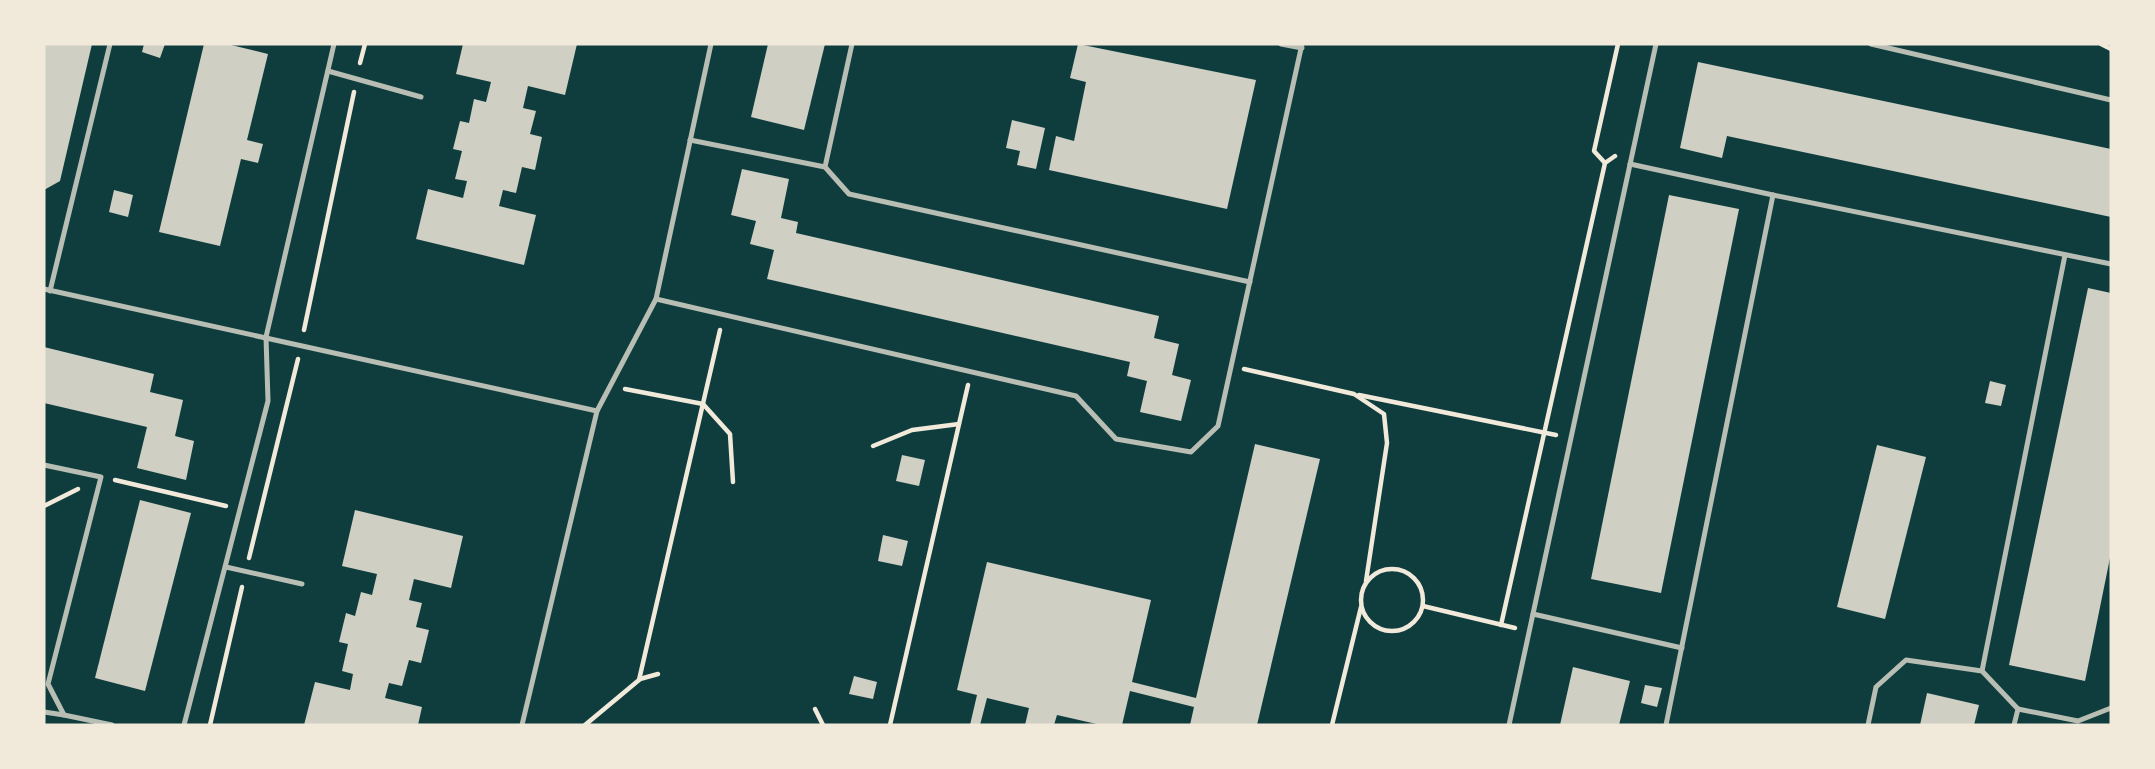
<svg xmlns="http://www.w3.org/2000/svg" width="2155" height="769" font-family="Ubuntu,sans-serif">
  <rect width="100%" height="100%" fill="#0f3d3e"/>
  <!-- building -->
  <g fill="#cfcfc3">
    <polygon points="44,44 92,44 60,181 44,190"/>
    <polygon points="144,44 165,44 160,58 142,52"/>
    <polygon points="204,44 227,44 268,54 247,140 263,144 258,163 241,159 220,246 159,232"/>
    <polygon points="463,44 577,44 565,95 528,86 523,108 536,111 530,134 542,137 535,170 522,167 516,193 503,190 499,206 536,215 524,265 416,239 428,189 463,198 467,181 455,179 462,151 453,149 460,121 469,123 474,99 486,102 491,82 456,74"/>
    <polygon points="768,44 825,44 804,130 751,117"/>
    <polygon points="1078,44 1256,80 1227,209 1049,170 1056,136 1074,141 1086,82 1070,78"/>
    <polygon points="1698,62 2111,149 2111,217 1727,136 1722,158 1680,148"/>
    <polygon points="1012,120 1045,128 1036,169 1017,165 1020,151 1006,148"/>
    <polygon points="742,169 789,179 781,218 798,222 796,233 1159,316 1154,338 1179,344 1172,375 1191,380 1181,421 1140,412 1147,381 1127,376 1130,362 767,279 774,250 750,244 756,221 731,215"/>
    <polygon points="114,190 133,195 128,217 109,212"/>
    <polygon points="1669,195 1739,209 1661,593 1591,579"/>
    <polygon points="2088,288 2111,293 2111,553 2085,681 2009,665"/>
    <polygon points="44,347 154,374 150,392 183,400 175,436 194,441 186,480 137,468 147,427 44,403"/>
    <polygon points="1990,381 2006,385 2001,406 1985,403"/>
    <polygon points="1255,444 1320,459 1257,725 1190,725 1194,707 1130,691 1122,725 1101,725 1057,715 1054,725 1025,725 1029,708 987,698 980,725 970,725 977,695 957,690 987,562 1151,600 1132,682 1196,698"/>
    <polygon points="1877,445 1926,457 1885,619 1837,607"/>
    <polygon points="902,455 925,460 919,486 896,481"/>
    <polygon points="140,500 191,513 145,691 95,678"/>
    <polygon points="355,510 463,536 451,588 414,579 409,600 422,603 416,627 429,630 421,663 409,660 402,686 389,683 385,698 422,707 418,725 304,725 315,682 350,690 353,674 342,671 348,644 339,642 346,613 355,616 361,592 372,595 377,574 342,566"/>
    <polygon points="883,535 908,541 902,566 878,561"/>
    <polygon points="1573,667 1630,681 1619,725 1560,725"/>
    <polygon points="854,676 877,682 873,699 849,694"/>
    <polygon points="1645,685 1662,688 1657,707 1641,703"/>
    <polygon points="1927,693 1979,705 1974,725 1920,725"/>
  </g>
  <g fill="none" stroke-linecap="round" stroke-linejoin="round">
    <!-- path -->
    <g stroke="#f1e9da" stroke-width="4.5">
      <polyline points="2101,44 2111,49"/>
      <polyline points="360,63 365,44"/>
      <polyline points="1605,163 1594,151 1618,44"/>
      <polyline points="304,330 354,92"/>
      <polyline points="1244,369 1354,394 1384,414 1387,443 1366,581"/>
      <polyline points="625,389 703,404 730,434 733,482"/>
      <polyline points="1359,395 1556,435"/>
      <polyline points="873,446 912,430 959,424"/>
      <polyline points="115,480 226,506"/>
      <polyline points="44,506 78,489"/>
      <polyline points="249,558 298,359"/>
      <circle cx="1392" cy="600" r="31"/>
      <polyline points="1423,606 1515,628"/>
      <polyline points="1501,625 1605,163 1615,156"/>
      <polyline points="640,679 658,674"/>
      <polyline points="815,709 823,725"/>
      <polyline points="210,725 242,587"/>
      <polyline points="585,725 639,680 720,330"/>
      <polyline points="890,725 968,385"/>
      <polyline points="1332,725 1361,607"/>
    </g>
    <!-- service -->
    <g stroke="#b8beb3" stroke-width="5">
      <polyline points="1281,44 1302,48"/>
      <polyline points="1871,44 2111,100"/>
      <polyline points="328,71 421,97"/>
      <polyline points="690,140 825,167 849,194 1250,282"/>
      <polyline points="1630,164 1773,195"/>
      <polyline points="825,167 852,44"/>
      <polyline points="44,289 597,411"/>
      <polyline points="50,291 110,44"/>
      <polyline points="656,299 1076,396 1116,439 1191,452 1218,426 1302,44"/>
      <polyline points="44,465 101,477 48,684 64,715 112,725"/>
      <polyline points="226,567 302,584"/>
      <polyline points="1533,614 1682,648"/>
      <polyline points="1982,671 2065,255"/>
      <polyline points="2018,709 2078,721 2111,708"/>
      <polyline points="44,712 64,715"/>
      <polyline points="184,725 268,401 266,337 334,44"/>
      <polyline points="522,725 597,411 656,299 711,44"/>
      <polyline points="1509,725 1656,44"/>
      <polyline points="1666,725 1773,195 2111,264"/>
      <polyline points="1868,725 1876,687 1906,660 1982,671 2018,709 2014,725"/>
    </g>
  </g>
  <!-- border -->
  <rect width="2155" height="769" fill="none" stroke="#f1e9da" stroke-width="91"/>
</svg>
